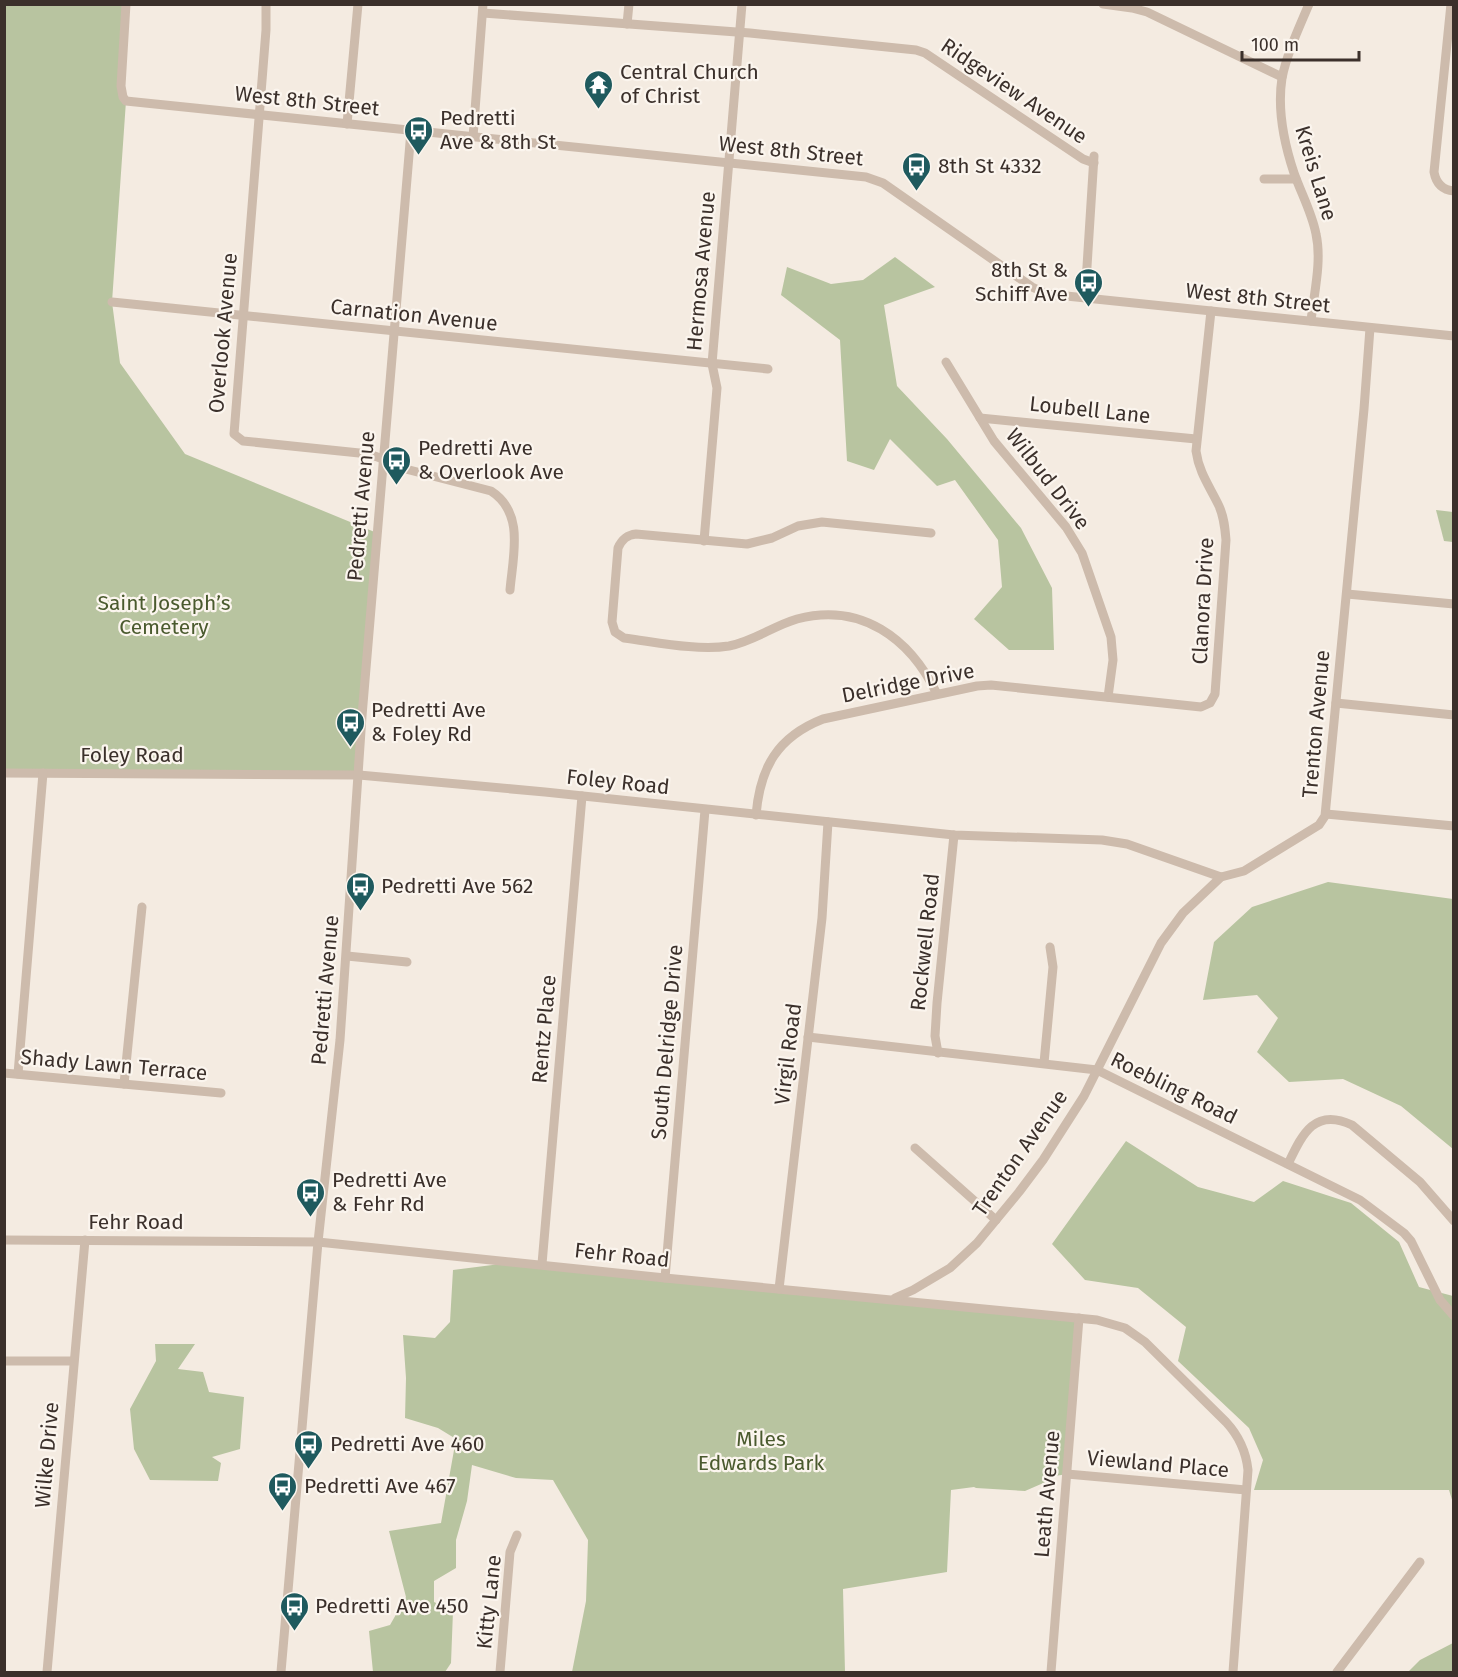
<svg xmlns="http://www.w3.org/2000/svg" width="1458" height="1677" font-family="'Fira Sans',sans-serif">
  <rect width="100%" height="100%" fill="#f4ebe1"/>
  <!-- green -->
  <g fill="#b8c4a0">
    <polygon points="5,5 126,5 121,86 126,101 112,302 120,363 185,454 377,533 359,775 5,773"/>
    <polygon points="895,257 935,287 884,305 897,386 947,439 1021,528 1052,588 1054,650 1009,650 974,619 1002,587 998,540 955,480 937,486 890,439 874,470 847,461 840,340 781,295 787,267 831,284 863,280"/>
    <polygon points="1436,510 1453,512 1453,542 1444,541"/>
    <polygon points="1328,882 1453,899 1453,1149 1401,1106 1343,1079 1289,1082 1257,1052 1278,1018 1257,995 1203,1000 1214,942 1252,907"/>
    <polygon points="1126,1141 1198,1187 1254,1202 1283,1181 1351,1203 1399,1242 1419,1287 1453,1296 1453,1503 1449,1490 1254,1490 1263,1460 1249,1428 1178,1361 1186,1327 1138,1288 1085,1280 1052,1244"/>
    <polygon points="515,1262 1079,1318 1067,1474 1049,1477 1048,1481 1025,1491 976,1488 974,1487 951,1490 947,1572 843,1589 845,1672 572,1672 586,1601 588,1540 553,1480 516,1478 472,1465 467,1501 456,1540 456,1568 434,1581 434,1602 453,1611 451,1663 445,1672 373,1672 369,1631 390,1625 406,1597 389,1531 441,1523 456,1439 438,1428 405,1418 406,1378 403,1335 435,1338 450,1322 453,1270"/>
    <polygon points="155,1344 195,1344 178,1369 203,1372 209,1392 244,1397 240,1449 212,1457 221,1463 218,1481 150,1480 134,1449 130,1409 156,1361"/>
    <polygon points="1453,1643 1453,1672 1408,1672 1420,1660"/>
  </g>
  <g fill="none" stroke-linecap="round" stroke-linejoin="round">
    <!-- minor -->
    <g stroke="#cdbbac" stroke-width="9">
      <polyline points="126,4 121,86 123,97 126,101 866,177 883,183 1032,287 1047,294 1454,336"/>
      <path d="M266,4V30L234,434L243,441L369,454L383,459L394,466L491,491C525,513 513,555 510,590"/>
      <polyline points="1103,4 1132,8 1147,12 1282,77"/>
      <path d="M1309,4C1299,28 1287,53 1282,78C1277,110 1284,143 1294,173C1301,193 1312,213 1316,234C1322,261 1314,293 1311,321"/>
      <path d="M1451,4L1434,172C1436,183 1442,190 1454,191"/>
      <polyline points="483,13 750,33 916,50 925,53 1083,159 1094,163"/>
      <polyline points="627,24 629,4"/>
      <polyline points="347,124 358,4"/>
      <polyline points="473,137 483,4"/>
      <polyline points="1264,179 1296,179"/>
      <polyline points="1085,298 1094,156"/>
      <polyline points="112,302 768,369"/>
      <polyline points="946,362 994,441 1066,527 1082,553 1111,637 1113,660 1108,697"/>
      <polyline points="980,418 1196,439"/>
      <path d="M931,533L822,522L798,526L772,538L747,544L636,534C627,535 622,539 618,548L612,622L615,632L624,638C656,642 697,651 729,646C754,641 773,626 797,619C861,602 910,638 937,694"/>
      <polyline points="704,541 717,388 712,364 742,4"/>
      <polyline points="1347,594 1454,604"/>
      <polyline points="1336,703 1454,715"/>
      <polyline points="4,773 359,775 545,792 954,835 1102,840 1127,844 1221,877"/>
      <polyline points="1326,814 1454,826"/>
      <path d="M756,815C760,768 777,737 823,719L977,686L991,685L1201,707L1210,703L1215,694L1226,540C1225,528 1224,517 1219,506C1210,487 1199,473 1196,451L1211,311"/>
      <polyline points="347,956 407,962"/>
      <polyline points="808,1037 1097,1070 1360,1200 1404,1233 1411,1241 1440,1300 1454,1316"/>
      <polyline points="938,1053 935,1036 937,1003 954,835"/>
      <polyline points="1044,1063 1053,967 1050,947"/>
      <polyline points="4,1073 221,1093"/>
      <polyline points="18,1074 43,773"/>
      <polyline points="124,1084 142,907"/>
      <polyline points="915,1148 996,1220"/>
      <path d="M1288,1164C1302,1135 1314,1107 1352,1125L1420,1182L1454,1221"/>
      <path d="M4,1240L318,1242L665,1278L1097,1320L1125,1328L1145,1342L1226,1422C1239,1436 1246,1451 1248,1470L1233,1672"/>
      <polyline points="542,1264 582,796"/>
      <polyline points="665,1278 705,810"/>
      <polyline points="779,1289 822,918 828,822"/>
      <polyline points="895,1298 913,1290 950,1268 977,1243 1019,1192 1043,1160 1084,1096 1161,943 1183,913 1221,877 1244,871 1319,825 1325,816 1364,409 1370,328"/>
      <polyline points="4,1361 73,1361"/>
      <polyline points="1067,1474 1246,1490"/>
      <polyline points="47,1672 85,1240"/>
      <polyline points="281,1672 318,1242 340,1040 362,716 411,131"/>
      <polyline points="500,1672 510,1552 517,1535"/>
      <polyline points="1051,1672 1079,1318"/>
      <polyline points="1337,1672 1420,1562"/>
    </g>
  </g>
  <!-- icons -->
  <defs>
    <symbol id="temple-pin" viewBox="-11 -11 22 30"><path d="M0 17L-7.5 6A9.5 9.5 0 1 1 7.5 6Z" fill="#1f5a5e" stroke="#fbf5ee"/><path d="M0-6L5-2H3V0L6.5 2.5H4V6H1.5V3h-3V6H-4V2.5H-6.5L-3 0V-2H-5Z" fill="#fff"/></symbol>
    <symbol id="bus-pin" viewBox="-11 -11 22 30"><path d="M0 17L-7.5 6A9.5 9.5 0 1 1 7.5 6Z" fill="#1f5a5e" stroke="#fbf5ee"/><path d="M-5-6H5V4H4V6H2V4H-2V6H-4V4H-5ZM-3.5-4V0h7V-4ZM-3.5 1.2v1.5H-2V1.2ZM2 1.2v1.5H3.5V1.2Z" fill="#fff"/></symbol>
  </defs>
  <g fill-rule="evenodd">
    <use href="#temple-pin" x="582" y="68" width="33" height="45"/>
    <use href="#bus-pin" x="402" y="114" width="33" height="45"/>
    <use href="#bus-pin" x="900" y="150" width="33" height="45"/>
    <use href="#bus-pin" x="1072" y="266" width="33" height="45"/>
    <use href="#bus-pin" x="380" y="444" width="33" height="45"/>
    <use href="#bus-pin" x="334" y="706" width="33" height="45"/>
    <use href="#bus-pin" x="344" y="870" width="33" height="45"/>
    <use href="#bus-pin" x="294" y="1176" width="33" height="45"/>
    <use href="#bus-pin" x="292" y="1428" width="33" height="45"/>
    <use href="#bus-pin" x="266" y="1470" width="33" height="45"/>
    <use href="#bus-pin" x="278" y="1590" width="33" height="45"/>
  </g>
  <g text-anchor="middle" stroke-width="4.5" stroke-linejoin="round" paint-order="stroke">
    <!-- poi labels -->
    <g font-size="21" fill="#3b302b" stroke="#fbf5ee" text-anchor="start">
      <text x="620" y="79">Central Church<tspan x="620" dy="24">of Christ</tspan></text>
      <text x="440" y="125">Pedretti<tspan x="440" dy="24">Ave &amp; 8th St</tspan></text>
      <text x="938" y="173">8th St 4332</text>
      <text x="1068" y="277" text-anchor="end">8th St &amp;<tspan x="1068" dy="24">Schiff Ave</tspan></text>
      <text x="418" y="455">Pedretti Ave<tspan x="418" dy="24">&amp; Overlook Ave</tspan></text>
      <text x="371" y="717">Pedretti Ave<tspan x="371" dy="24">&amp; Foley Rd</tspan></text>
      <text x="381" y="893">Pedretti Ave 562</text>
      <text x="332" y="1187">Pedretti Ave<tspan x="332" dy="24">&amp; Fehr Rd</tspan></text>
      <text x="330" y="1451">Pedretti Ave 460</text>
      <text x="304" y="1493">Pedretti Ave 467</text>
      <text x="315" y="1613">Pedretti Ave 450</text>
    </g>
    <!-- street labels -->
    <g font-size="21" fill="#3b302b" stroke="#fbf5ee">
      <text transform="translate(1014 91) rotate(34)" y="7">Ridgeview Avenue</text>
      <text transform="translate(307 101) rotate(6)" y="7">West 8th Street</text>
      <text transform="translate(791 151) rotate(6)" y="7">West 8th Street</text>
      <text transform="translate(1316 173) rotate(73)" y="7">Kreis Lane</text>
      <text transform="translate(701 271) rotate(-85)" y="7">Hermosa Avenue</text>
      <text transform="translate(1258 298) rotate(6)" y="7">West 8th Street</text>
      <text transform="translate(414 315) rotate(6)" y="7">Carnation Avenue</text>
      <text transform="translate(223 333) rotate(-85)" y="7">Overlook Avenue</text>
      <text transform="translate(1090 410) rotate(6)" y="7">Loubell Lane</text>
      <text transform="translate(1048 479) rotate(52)" y="7">Wilbud Drive</text>
      <text transform="translate(361 506) rotate(-85)" y="7">Pedretti Avenue</text>
      <text transform="translate(1203 601) rotate(-87)" y="7">Clanora Drive</text>
      <text transform="translate(908 683) rotate(-11)" y="7">Delridge Drive</text>
      <text transform="translate(1316 724) rotate(-85)" y="7">Trenton Avenue</text>
      <text x="132" y="762">Foley Road</text>
      <text transform="translate(618 782) rotate(6)" y="7">Foley Road</text>
      <text transform="translate(925 942) rotate(-84)" y="7">Rockwell Road</text>
      <text transform="translate(325 990) rotate(-85)" y="7">Pedretti Avenue</text>
      <text transform="translate(544 1029) rotate(-85)" y="7">Rentz Place</text>
      <text transform="translate(667 1042) rotate(-85)" y="7">South Delridge Drive</text>
      <text transform="translate(788 1054) rotate(-83)" y="7">Virgil Road</text>
      <text transform="translate(114 1065) rotate(5)" y="7">Shady Lawn Terrace</text>
      <text transform="translate(1174 1088) rotate(26)" y="7">Roebling Road</text>
      <text transform="translate(1020 1153) rotate(-55)" y="7">Trenton Avenue</text>
      <text x="136" y="1229">Fehr Road</text>
      <text transform="translate(622 1255) rotate(6)" y="7">Fehr Road</text>
      <text transform="translate(47 1455) rotate(-85)" y="7">Wilke Drive</text>
      <text transform="translate(1158 1464) rotate(5)" y="7">Viewland Place</text>
      <text transform="translate(1047 1494) rotate(-85)" y="7">Leath Avenue</text>
      <text transform="translate(489 1602) rotate(-84)" y="7">Kitty Lane</text>
    </g>
    <!-- park labels -->
    <g font-size="21" fill="#4a5a2e" stroke="#fbf5ee">
      <text x="164" y="610">Saint Joseph’s<tspan x="164" dy="24">Cemetery</tspan></text>
      <text x="761" y="1446">Miles<tspan x="761" dy="24">Edwards Park</tspan></text>
    </g>
  </g>
  <!-- border -->
  <rect width="1458" height="1677" fill="none" stroke="#3b302b" stroke-width="12"/>
  <!-- scale -->
  <path d="M1242 51v9h117v-9" fill="none" stroke="#3b302b" stroke-width="3"/>
  <text x="1251" y="51" font-size="18" fill="#3b302b" stroke="#fbf5ee" stroke-width="4.5" paint-order="stroke">100 m</text>
</svg>
